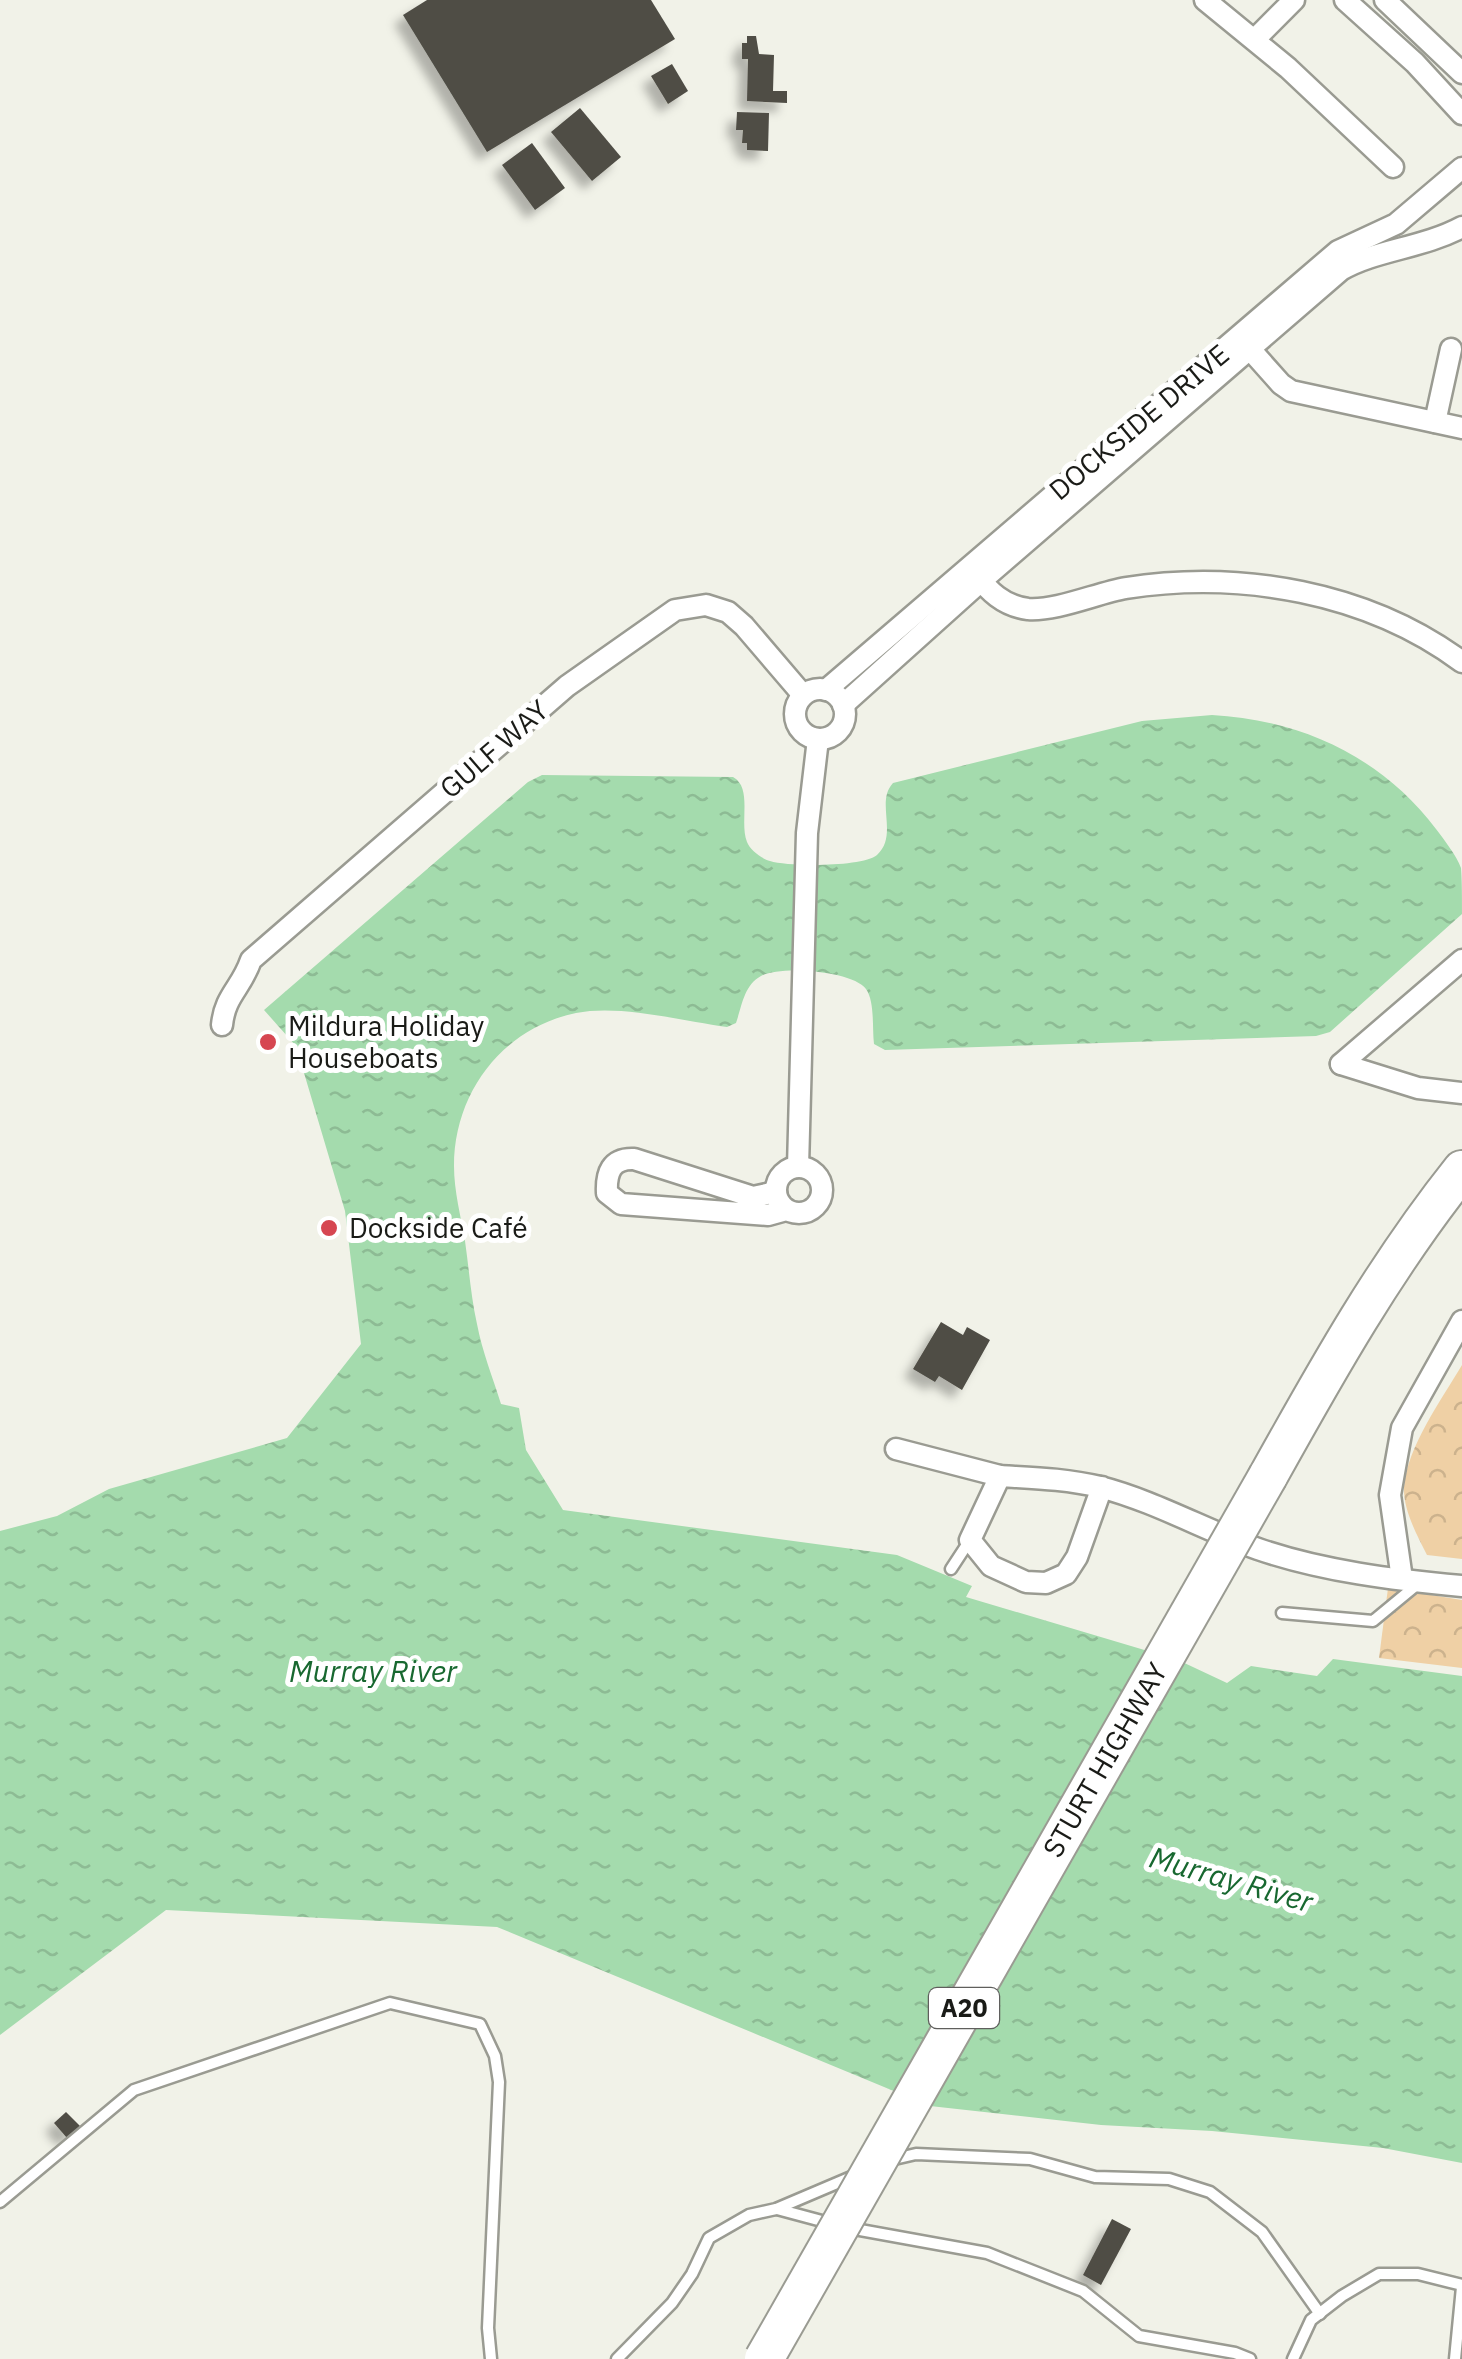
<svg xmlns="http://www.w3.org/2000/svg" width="1462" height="2359" font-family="'IBM Plex Sans',sans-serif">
  <defs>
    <pattern id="park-crowns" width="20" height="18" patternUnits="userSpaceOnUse" patternTransform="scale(2.5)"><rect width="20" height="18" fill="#efd0a5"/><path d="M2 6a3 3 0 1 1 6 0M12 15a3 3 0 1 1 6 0" fill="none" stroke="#ccb28d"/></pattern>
    <pattern id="water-ripples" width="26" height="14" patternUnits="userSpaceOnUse" patternTransform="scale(2.5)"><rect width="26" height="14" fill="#a4dbad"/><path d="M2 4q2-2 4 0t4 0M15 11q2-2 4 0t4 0" fill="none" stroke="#8dbb94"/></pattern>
    <filter id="shadow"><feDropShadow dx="-9" dy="9" stdDeviation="5" flood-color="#0004"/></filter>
  </defs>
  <rect width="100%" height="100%" fill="#f1f2e8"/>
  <!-- park -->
  <g fill="url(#park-crowns)">
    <path d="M1462,1365V1559L1427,1555C1417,1535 1403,1510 1404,1487C1407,1447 1442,1399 1462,1365Z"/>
    <polygon points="1388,1588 1462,1600 1462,1668 1379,1658"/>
  </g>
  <!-- water -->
  <path fill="url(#water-ripples)" d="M1212,715C1301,720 1382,757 1436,829C1445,841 1456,855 1461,868C1462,881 1462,900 1462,914L1330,1032L1316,1036L885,1050L874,1044C872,1028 875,1002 866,989C853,971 781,965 761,976C744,985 742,1006 736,1023L727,1027C682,1021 620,1004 576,1013C503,1028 454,1092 454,1166C454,1191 461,1217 465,1241C469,1269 471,1297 477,1324C482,1351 493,1378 501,1404L519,1408L526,1450L563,1510L897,1555L972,1586L966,1597L1178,1660L1227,1683L1251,1666L1317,1676L1333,1659L1462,1676V2163L1383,2148L1212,2131L1101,2125L930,2106L497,1927L166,1910L0,2035V1531L57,1516L109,1489L287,1438L361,1344L345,1211L296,1046L264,1010L528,782L542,775L733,777C753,788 739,822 747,842C750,850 762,859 770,861C789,867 863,867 877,855C899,835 875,802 893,783L1142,721Z"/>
  <!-- building -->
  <g fill="#4f4d45" filter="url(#shadow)">
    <polygon points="427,0 651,0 675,39 487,152 403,15"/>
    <polygon points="747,36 756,36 759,54 774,55 773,91 787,91 787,103 747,101 748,59 742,59 742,43 747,43"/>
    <polygon points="672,64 688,91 668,104 651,76"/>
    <polygon points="580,108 621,157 592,181 551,132"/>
    <polygon points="737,112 769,113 768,151 747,150 747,143 742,143 743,130 736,130"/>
    <polygon points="532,143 565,188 535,210 502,165"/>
    <polygon points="941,1322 963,1335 967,1327 990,1340 962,1390 939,1376 935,1382 913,1369"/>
    <polygon points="66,2112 80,2126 67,2138 54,2123"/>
    <polygon points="1112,2219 1131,2229 1101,2285 1083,2275"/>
  </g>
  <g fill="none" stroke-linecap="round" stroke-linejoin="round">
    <defs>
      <g id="lane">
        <polyline points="951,1569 970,1540"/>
        <polyline points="1282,1613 1373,1621 1419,1583"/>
        <polyline points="890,2160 916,2154 1030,2159 1095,2177 1169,2179 1210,2192 1262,2232 1320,2314"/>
        <polyline points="0,2202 134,2090 390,2003 480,2024 495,2056 499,2082 488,2328 491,2359"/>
        <polyline points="777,2209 833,2224"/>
        <polyline points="849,2228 987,2253 1083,2291 1139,2336 1235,2353 1250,2359"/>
        <polyline points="617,2359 672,2303 692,2274 709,2238 749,2215 776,2209 856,2175"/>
        <polyline points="1293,2359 1311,2320 1342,2296 1379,2274 1418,2274 1462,2285"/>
        <polyline points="1455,2359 1462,2287"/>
      </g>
      <g id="street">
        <polyline points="1205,0 1288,68 1393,167"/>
        <polyline points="1345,0 1415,63 1462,114"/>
        <polyline points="1385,0 1462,73"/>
        <polyline points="1255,39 1294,0"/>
        <polyline points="1240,338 1281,384 1291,391 1462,428"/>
        <polyline points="1435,422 1451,349"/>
        <path d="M973,572C989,591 1003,606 1028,609C1057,611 1097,593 1126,588C1240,570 1368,592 1462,662"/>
        <circle cx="820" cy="714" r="25"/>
        <polyline points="826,690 1338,251 1396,224 1462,168"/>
        <path d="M843,705L981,581L1341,270C1375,250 1423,248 1462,227"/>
        <path d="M222,1025C225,995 241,989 251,960L567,686L675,610L706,605L728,612L744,626L803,695"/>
        <polyline points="1341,1064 1462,960"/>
        <polyline points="1341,1064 1418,1088 1462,1093"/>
        <polyline points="798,1167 807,833 818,739"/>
        <circle cx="799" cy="1190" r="23"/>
        <path d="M776,1192L753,1197L634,1159C611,1158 606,1173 607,1193L621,1204L768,1215L786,1210"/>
        <polyline points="896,1449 1000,1476"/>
        <path d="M1102,1487L1077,1557L1066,1574L1046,1583L1026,1582L991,1566L970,1540L1000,1476C1034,1478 1067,1479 1100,1487C1154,1501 1205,1530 1258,1549C1322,1571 1394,1580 1462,1586"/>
        <polyline points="1402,1579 1390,1495 1402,1428 1462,1321"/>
      </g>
      <path id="highway" d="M1268,1476C1327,1370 1386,1265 1462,1170"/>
    </defs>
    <!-- lane casing -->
    <use href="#lane" stroke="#9a9b92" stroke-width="15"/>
    <!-- street casing -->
    <use href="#street" stroke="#9a9b92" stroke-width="25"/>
    <!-- highway casing -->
    <use href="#highway" stroke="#9a9b92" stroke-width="42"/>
    <!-- lane -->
    <use href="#lane" stroke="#fff" stroke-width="10"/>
    <!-- street -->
    <use href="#street" stroke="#fff" stroke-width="20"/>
    <!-- highway -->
    <use href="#highway" stroke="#fff" stroke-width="38"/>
    <defs>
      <polyline id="highway-bridge" points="764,2359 1268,1476"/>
    </defs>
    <!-- highway-bridge casing -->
    <use href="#highway-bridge" stroke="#9a9b92" stroke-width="42" stroke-linecap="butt"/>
    <!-- highway-bridge -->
    <use href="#highway-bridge" stroke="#fff" stroke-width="38"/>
  </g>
  <!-- markers -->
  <g fill="#d64651" stroke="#fff" stroke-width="4">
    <circle cx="268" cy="1042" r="10"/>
    <circle cx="329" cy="1228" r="10"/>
  </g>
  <g text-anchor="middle" stroke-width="10" stroke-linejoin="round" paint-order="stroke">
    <!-- shield labels -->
    <rect fill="#fff" stroke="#5f5f5d" stroke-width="2.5" x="929" y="1988" width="70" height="40" rx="8"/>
    <g font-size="25" font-weight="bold" fill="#1a1b17">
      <text x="964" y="2017">A20</text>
    </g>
    <!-- street labels -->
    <g font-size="28" fill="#1a1b17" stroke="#fff">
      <text transform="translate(1139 422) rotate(-40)" y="10">DOCKSIDE DRIVE</text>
      <text transform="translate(494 749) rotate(-41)" y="10">GULF WAY</text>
      <text transform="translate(1105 1760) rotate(-60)" y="10">STURT HIGHWAY</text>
    </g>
    <!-- poi labels -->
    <g font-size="28" fill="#1a1b17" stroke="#fff" text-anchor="start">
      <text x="288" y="1036">Mildura Holiday<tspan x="288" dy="32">Houseboats</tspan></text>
      <text x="349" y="1238">Dockside Café</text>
    </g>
    <!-- water labels -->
    <g font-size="30" font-style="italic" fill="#186830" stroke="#fff">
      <text x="373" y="1682">Murray River</text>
      <text transform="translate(1231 1880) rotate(16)" y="10">Murray River</text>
    </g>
  </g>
</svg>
